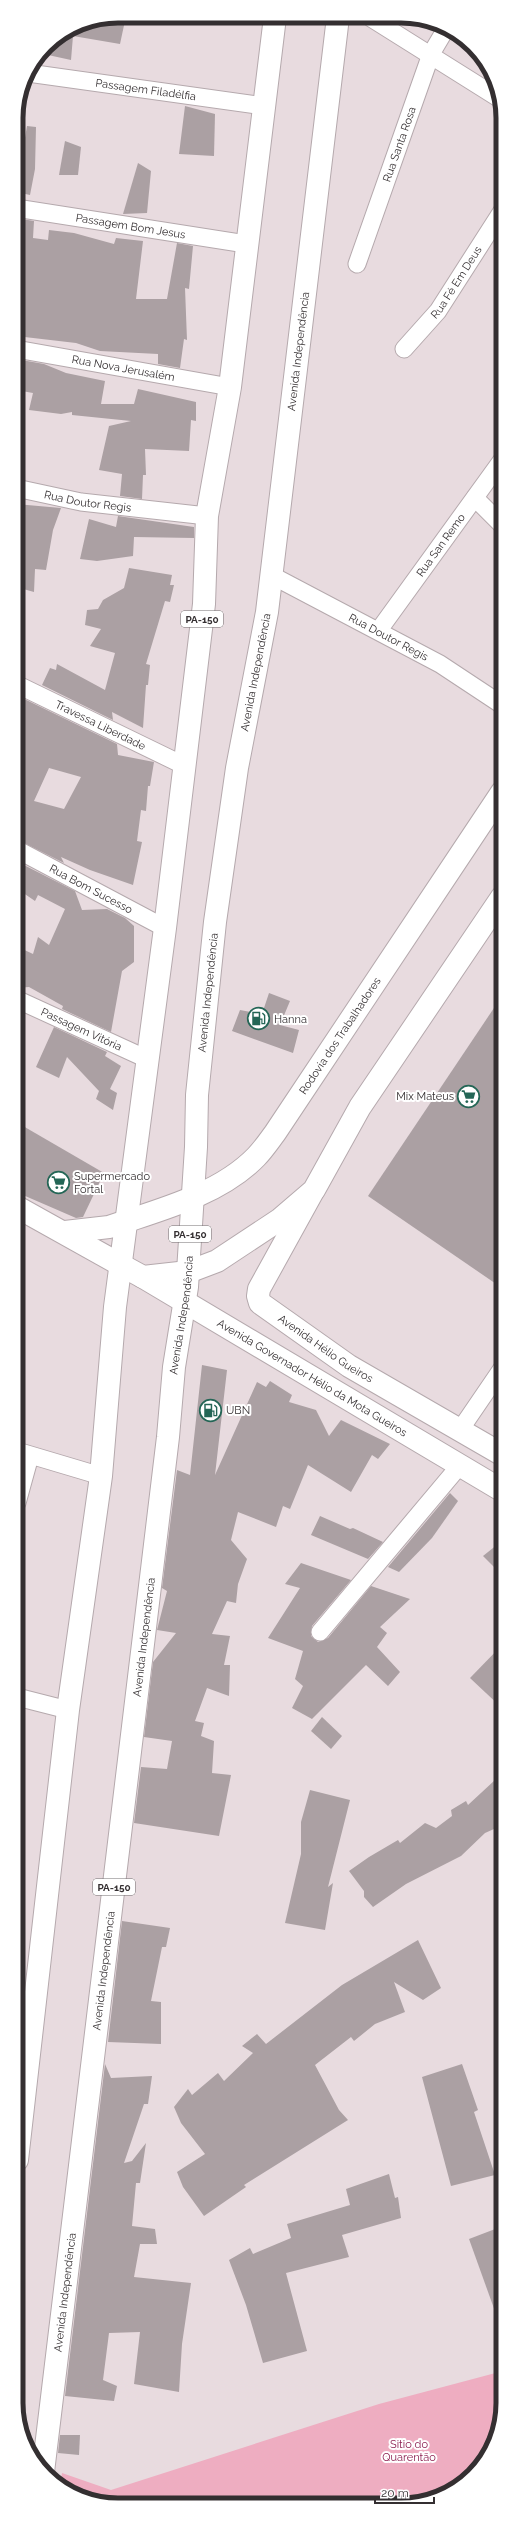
<svg xmlns="http://www.w3.org/2000/svg" width="519" height="2521" font-family="Raleway,sans-serif">
  <rect width="100%" height="100%" fill="#e8dbdf"/>
  <!-- green -->
  <path fill="#eeadc1" d="M503,2371C503,2423 498,2467 447,2494C437,2499 425,2501 414,2504L98,2503L67,2491L60,2486L62,2473L111,2490L379,2404Z"/>
  <!-- building -->
  <g fill="#aba0a3" fill-rule="evenodd">
    <polygon points="118,16 126,16 120,44 73,36 71,60 48,55 51,42 79,24"/>
    <polygon points="185,106 215,114 214,156 179,154"/>
    <polygon points="27,126 36,127 35,169 30,195 16,192 16,168 20,167"/>
    <polygon points="65,141 81,147 78,175 59,175"/>
    <polygon points="138,163 151,171 147,213 123,214"/>
    <polygon points="22,219 34,221 33,238 48,240 49,230 74,233 114,244 116,238 143,241 136,299 167,299 177,243 193,246 189,289 185,288 187,340 184,339 180,368 158,364 158,354 100,351 76,343 16,336 16,251"/>
    <polygon points="16,359 44,364 66,373 105,381 101,404 134,404 138,389 196,402 196,421 191,420 189,451 145,449 146,475 143,475 142,499 120,496 122,474 99,470 109,426 131,421 72,415 72,412 61,414 29,410 33,393 16,390"/>
    <polygon points="16,504 61,508 53,530 46,570 35,569 34,592 16,587"/>
    <polygon points="118,516 194,527 194,538 134,537 133,556 97,561 80,559 89,519 116,527"/>
    <polygon points="129,568 172,575 170,585 174,585 170,602 165,601 146,664 150,665 148,685 146,685 143,728 112,712 113,720 42,685 50,668 56,670 57,664 105,690 115,653 90,646 101,629 85,625 87,610 98,609 103,600 124,588"/>
    <path d="M16,695L117,744L118,755L154,762L150,786H148L146,811L141,810L137,841L142,842L133,885L90,870L61,857L64,863L16,839ZM49,768L81,777L64,809L34,801Z"/>
    <polygon points="16,861 75,891 82,910 107,909 125,918 134,926 134,962 122,971 111,1032 62,1009 63,1006 29,987 16,988 16,946 33,954 38,937 49,945 65,909 38,895 35,901 16,888"/>
    <polygon points="269,993 290,1001 280,1025 299,1030 293,1053 232,1031 240,1010 262,1014"/>
    <polygon points="502,996 502,1288 368,1196"/>
    <polygon points="54,1027 107,1052 105,1056 121,1066 110,1089 117,1093 113,1110 96,1099 99,1091 67,1057 59,1078 36,1067"/>
    <polygon points="23,1126 104,1173 83,1217 76,1218 16,1192 16,1142"/>
    <polygon points="202,1365 227,1370 215,1475 257,1382 266,1387 270,1381 292,1395 289,1402 316,1410 329,1436 341,1420 390,1444 378,1459 372,1455 351,1492 308,1465 290,1509 283,1506 276,1527 238,1512 231,1540 247,1559 238,1584 236,1603 227,1601 212,1634 230,1636 224,1665 230,1665 229,1696 207,1688 195,1721 204,1723 201,1736 214,1741 212,1773 231,1775 219,1836 134,1823 141,1767 167,1769 172,1741 144,1737 153,1662 176,1633 157,1630 167,1591 162,1588 177,1470 190,1475"/>
    <polygon points="450,1493 458,1501 432,1538 399,1572 388,1567"/>
    <polygon points="320,1516 350,1529 353,1528 383,1542 368,1559 311,1535"/>
    <polygon points="503,1540 503,1576 483,1556"/>
    <polygon points="301,1563 351,1580 312,1626 311,1636 318,1642 328,1638 371,1586 410,1599 380,1627 387,1633 377,1647 400,1672 388,1686 366,1665 312,1719 292,1708 303,1686 295,1679 303,1651 268,1638 300,1588 285,1584"/>
    <polygon points="503,1644 503,1709 470,1678"/>
    <polygon points="322,1717 342,1736 331,1749 311,1731"/>
    <polygon points="495,1780 503,1790 503,1825 485,1833 461,1856 406,1884 373,1907 364,1897 364,1891 349,1871 369,1857 398,1840 400,1843 425,1823 436,1828 452,1816 451,1810 466,1801 468,1805"/>
    <polygon points="310,1790 350,1800 328,1887 333,1883 325,1930 285,1923 301,1854 301,1822"/>
    <polygon points="122,1921 170,1928 166,1947 162,1947 151,2001 161,2002 161,2044 108,2042"/>
    <polygon points="418,1940 441,1988 423,2000 394,1982 405,2012 375,2024 354,2041 351,2037 315,2065 339,2110 348,2120 244,2185 246,2187 204,2216 183,2187 177,2172 205,2154 181,2123 174,2107 188,2089 192,2095 218,2073 224,2081 253,2053 242,2046 257,2034 266,2044 342,1985"/>
    <polygon points="105,2064 111,2078 152,2076 148,2104 144,2104 124,2163 132,2161 146,2143 140,2183 136,2183 132,2226 155,2229 157,2244 140,2244 134,2277 191,2283 182,2344 179,2392 134,2384 140,2332 109,2333 103,2380 117,2386 114,2401 65,2396"/>
    <polygon points="462,2064 478,2110 474,2112 495,2175 451,2186 422,2077"/>
    <polygon points="389,2174 395,2198 398,2197 401,2218 342,2235 349,2257 286,2273 307,2351 263,2363 246,2305 229,2260 250,2248 253,2254 291,2238 287,2224 350,2205 346,2189"/>
    <polygon points="503,2226 503,2327 501,2328 469,2239"/>
    <polygon points="60,2435 80,2435 79,2455 58,2453"/>
  </g>
  <g fill="none" stroke-linecap="round" stroke-linejoin="round">
    <defs>
      <g id="minor">
        <polyline points="371,18 500,99"/>
        <path id="s1" d="M28,73L264,106"/>
        <path id="s2" d="M16,208L246,244"/>
        <path id="s3" d="M357,264L431,54L447,27"/>
        <path id="s4" d="M16,349L230,387"/>
        <path id="s5" d="M404,349L438,311L502,211"/>
        <path id="s6" d="M16,488L81,502L207,516"/>
        <polyline points="475,498 502,525"/>
        <path id="s7" d="M271,575L440,664L502,705"/>
        <path id="s8" d="M379,630L502,460"/>
        <path id="s9" d="M16,684L185,766"/>
        <path id="s10" d="M16,849L165,928"/>
        <path id="s11" d="M16,999L147,1059"/>
        <polyline points="460,1430 503,1367"/>
        <polyline points="17,1451 101,1476"/>
        <polyline points="17,1503 30,1456"/>
        <polyline points="320,1632 461,1464"/>
        <polyline points="17,1697 68,1710"/>
      </g>
      <g id="secondary">
        <path id="s12" d="M312,1193L259,1289L258,1296L260,1303L349,1366L503,1455"/>
        <polyline points="17,1207 121,1265"/>
        <polyline points="65,1232 109,1227 127,1221"/>
        <path id="s13" d="M143,1277L503,1491"/>
      </g>
      <g id="primary">
        <path id="s14" d="M127,1221C170,1207 223,1191 256,1157C263,1150 269,1141 275,1133L502,792"/>
        <polyline points="121,1265 143,1277 188,1272 217,1261 279,1220 314,1190 360,1107 502,897"/>
        <polyline points="17,2160 68,1710 101,1476 115,1307 165,928 204,604 207,516 230,387 275,17"/>
        <path id="s15" d="M43,2472L168,1437L174,1367L187,1287L196,1147L197,1095L215,922L237,768L267,612L338,17"/>
      </g>
    </defs>
    <!-- minor casing -->
    <use href="#minor" stroke="#b5a9ad" stroke-width="19"/>
    <!-- secondary casing -->
    <use href="#secondary" stroke="#b5a9ad" stroke-width="24"/>
    <!-- primary casing -->
    <use href="#primary" stroke="#b5a9ad" stroke-width="24"/>
    <!-- minor -->
    <use href="#minor" stroke="#fff" stroke-width="17"/>
    <!-- secondary -->
    <use href="#secondary" stroke="#fff" stroke-width="22"/>
    <!-- primary -->
    <use href="#primary" stroke="#fff" stroke-width="22"/>
  </g>
  <!-- icons -->
  <defs>
    <symbol id="fuel-ring" viewBox="-11 -11 22 22"><circle r="9.5" fill="#fff" stroke="#246656" stroke-width="1.5"/><path d="M-5.5-6h7V0h2V4h1.3V-2.5L3-4.5l.8-.8L6-3V5H2.5V1h-1V6h-7ZM-4.2-4.7v3.2H.2V-4.7Z" fill="#246656"/></symbol>
    <symbol id="supermarket-ring" viewBox="-11 -11 22 22"><circle r="9.5" fill="#fff" stroke="#246656" stroke-width="1.5"/><path d="M-6-5.5h2.5l.6 2H6L4.5 2H-2.5L-4.4-4H-6ZM-1.5 3.2a1.3 1.3 0 1 0 .1 0ZM3 3.2a1.3 1.3 0 1 0 .1 0Z" fill="#246656"/></symbol>
  </defs>
  <g fill-rule="evenodd">
    <use href="#fuel-ring" x="246" y="1006" width="25" height="25"/>
    <use href="#supermarket-ring" x="456" y="1084" width="25" height="25"/>
    <use href="#supermarket-ring" x="46" y="1170" width="25" height="25"/>
    <use href="#fuel-ring" x="198" y="1398" width="25" height="25"/>
  </g>
  <g text-anchor="middle" stroke-width="4" stroke-linejoin="round" paint-order="stroke">
    <!-- shield labels -->
    <g fill="#fff" stroke="#716d6f" stroke-width="1">
      <rect x="181" y="611" width="42" height="16" rx="3"/>
      <rect x="169" y="1226" width="42" height="16" rx="3"/>
      <rect x="93" y="1879" width="42" height="16" rx="3"/>
    </g>
    <g font-size="10" font-weight="bold" fill="#342f31">
      <text x="202" y="623">PA-150</text>
      <text x="190" y="1238">PA-150</text>
      <text x="114" y="1891">PA-150</text>
    </g>
    <!-- street labels -->
    <g font-size="11" fill="#342f31" stroke="#fff">
      <text dy="4" stroke="none"><textPath href="#s1" startOffset="119">Passagem Filadélfia</textPath></text>
      <text dy="4" stroke="none"><textPath href="#s3" startOffset="127">Rua Santa Rosa</textPath></text>
      <text dy="4" stroke="none"><textPath href="#s2" startOffset="116">Passagem Bom Jesus</textPath></text>
      <text dy="4" stroke="none"><textPath href="#s5" startOffset="85">Rua Fé Em Deus</textPath></text>
      <text dy="4" stroke="none"><textPath href="#s15" startOffset="2137">Avenida Independência</textPath></text>
      <text dy="4" stroke="none"><textPath href="#s4" startOffset="109">Rua Nova Jerusalém</textPath></text>
      <text dy="4" stroke="none"><textPath href="#s6" startOffset="73">Rua Doutor Regis</textPath></text>
      <text dy="4" stroke="none"><textPath href="#s8" startOffset="105">Rua San Remo</textPath></text>
      <text dy="4" stroke="none"><textPath href="#s7" startOffset="133">Rua Doutor Regis</textPath></text>
      <text dy="4" stroke="none"><textPath href="#s15" startOffset="1813">Avenida Independência</textPath></text>
      <text dy="4" stroke="none"><textPath href="#s9" startOffset="94">Travessa Liberdade</textPath></text>
      <text dy="4" stroke="none"><textPath href="#s10" startOffset="85">Rua Bom Sucesso</textPath></text>
      <text dy="4" stroke="none"><textPath href="#s15" startOffset="1489">Avenida Independência</textPath></text>
      <text dy="4" stroke="none"><textPath href="#s11" startOffset="72">Passagem Vitória</textPath></text>
      <text dy="4" stroke="none"><textPath href="#s14" startOffset="293">Rodovia dos Trabalhadores</textPath></text>
      <text dy="4" stroke="none"><textPath href="#s15" startOffset="1165">Avenida Independência</textPath></text>
      <text dy="4" stroke="none"><textPath href="#s12" startOffset="204">Avenida Hélio Gueiros</textPath></text>
      <text dy="4" stroke="none"><textPath href="#s13" startOffset="197">Avenida Governador Hélio da Mota Gueiros</textPath></text>
      <text dy="4" stroke="none"><textPath href="#s15" startOffset="841">Avenida Independência</textPath></text>
      <text dy="4" stroke="none"><textPath href="#s15" startOffset="505">Avenida Independência</textPath></text>
      <text dy="4" stroke="none"><textPath href="#s15" startOffset="181">Avenida Independência</textPath></text>
    </g>
    <!-- poi labels -->
    <g font-size="11" fill="#342f31" stroke="#fff" text-anchor="start">
      <text x="274" y="1023">Hanna</text>
      <text x="454" y="1100" text-anchor="end">Mix Mateus</text>
      <text x="74" y="1180">Supermercado<tspan x="74" dy="13">Fortal</tspan></text>
      <text x="226" y="1414">UBN</text>
    </g>
    <!-- park labels -->
    <g font-size="11" fill="#8b1d4f" stroke="#fff">
      <text x="409" y="2448">Sitio do<tspan x="409" dy="13">Quarentão</tspan></text>
    </g>
  </g>
  <!-- crop -->
  <path d="M0 0H519V2521H0ZM118 23H401A95 95 0 0 1 496 118V2403A95 95 0 0 1 401 2498H118A95 95 0 0 1 23 2403V118A95 95 0 0 1 118 23Z" fill="#fff" fill-rule="evenodd"/>
  <path fill="none" stroke="#342f31" stroke-width="5" d="M118 23H401A95 95 0 0 1 496 118V2403A95 95 0 0 1 401 2498H118A95 95 0 0 1 23 2403V118A95 95 0 0 1 118 23Z"/>
  <!-- scale -->
  <path d="M375 2497v6h59v-6" fill="none" stroke="#342f31" stroke-width="2"/>
  <text x="381" y="2497" font-size="12" fill="#342f31" stroke="#ffffff" stroke-width="3" paint-order="stroke">20 m</text>
</svg>
